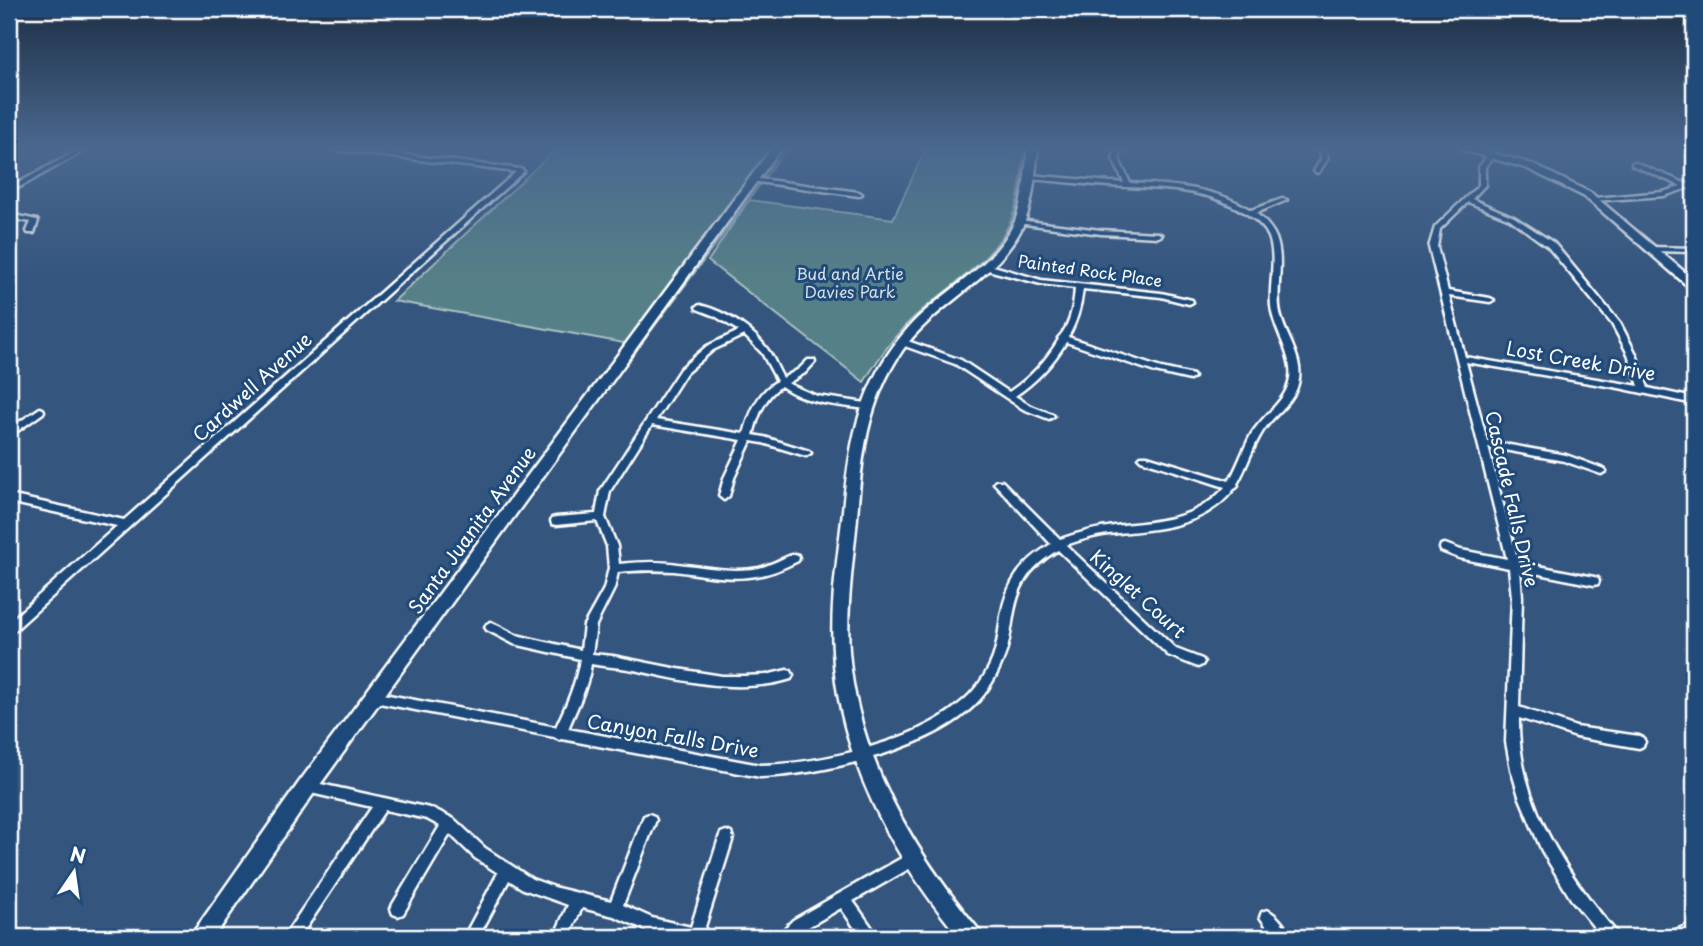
<svg xmlns="http://www.w3.org/2000/svg" width="1703" height="946" font-family="'Playpen Sans',sans-serif">
  <rect width="100%" height="100%" fill="#34557e"/>
  <filter id="ink" filterUnits="userSpaceOnUse"><feTurbulence type="fractalNoise" baseFrequency=".0143" numOctaves="2"/><feDisplacementMap in="SourceGraphic" scale="14" xChannelSelector="R" yChannelSelector="G"/><feConvolveMatrix kernelMatrix="1 2 1 2 8 2 1 2 1" color-interpolation-filters="sRGB"/></filter>
  <g filter="url(#ink)">
    <!-- green -->
    <g fill="#568087" stroke="#aac0c3" stroke-width="2">
      <polygon points="557,148 787,148 640,346 394,301"/>
      <path d="M926,148H987L1024,152C1021,176 1020,203 1009,225C986,270 939,291 905,326C889,343 876,362 864,382L708,261L749,200L893,219Z"/>
    </g>
    <g fill="none" stroke-linecap="round" stroke-linejoin="round">
      <defs>
        <g id="street">
          <polygon points="82,148 89,148 9,193 9,188"/>
          <polygon points="334,148 349,148 521,169 524,171 13,632 9,633 9,622 117,526 9,502 9,495 124,520 516,172 337,150"/>
          <path d="M1116,148H1122L1119,159L1130,183C1173,185 1215,187 1251,210L1282,199L1287,200L1256,213C1264,220 1272,228 1276,238C1285,262 1275,288 1280,313C1285,337 1305,359 1298,384C1293,404 1273,415 1263,431C1252,448 1247,467 1237,484L1238,486L1236,488L1234,489C1203,529 1154,529 1108,534C1094,536 1080,540 1066,545L1176,649L1202,659L1204,662L1202,665L1198,667L1168,655L1058,550C1026,569 1017,588 1012,623C1010,636 1008,649 1003,660C995,680 984,698 967,712C922,751 819,775 760,777L562,739L559,740L554,737L369,701L367,697L369,693L373,692L556,727C567,704 576,684 580,659L514,644L487,630L485,627L487,624L491,622L516,635L581,650L584,625L604,589L609,568L607,546L597,521L556,525L552,524L551,521L552,518L556,517L596,514L600,491L680,369L707,346L739,331L715,316L697,309L696,307L700,305C727,312 754,329 770,353C775,361 778,370 783,378L799,369L808,360H814L815,362L805,373L788,383L791,385L817,396L866,403L870,406L866,409C837,405 806,404 781,386C764,398 758,416 753,435L764,437L809,451L811,453L806,456L763,443L751,441L734,478L729,496L724,500L719,496L724,478L742,440L652,425L610,491L605,517L617,546L619,564C639,562 658,561 678,564C705,567 732,573 759,568C772,565 782,558 794,554L798,555L799,558L798,561C784,568 771,574 756,576C729,581 701,574 674,571C655,570 637,570 618,572L614,589L596,625L592,654L613,656L678,669L722,676H744L766,675L787,670L791,671L793,675L791,679C739,695 685,681 634,670C620,667 605,667 591,664C588,687 577,707 568,729L760,765C818,764 913,743 958,705C974,693 986,676 993,658C998,644 999,630 1001,616C1007,581 1022,562 1051,544L996,485L994,483L996,481H1002L1060,539C1076,534 1091,529 1108,527C1150,521 1195,523 1225,487L1141,460L1139,458L1141,456H1147L1229,481C1238,466 1243,449 1252,433C1266,411 1294,397 1290,367C1287,345 1273,327 1271,306C1269,284 1277,259 1269,237C1265,227 1256,220 1247,214C1206,186 1156,189 1109,186C1082,184 1056,181 1029,179L1026,177L1029,175L1124,183L1113,159ZM744,335L762,353L777,381C757,393 750,413 744,434L656,420L686,373L713,350Z"/>
          <polygon points="1318,148 1324,148 1328,158 1319,172 1317,173 1314,171 1322,158"/>
          <path d="M1492,152L1495,154L1485,167V185L1472,199L1514,217L1554,243L1620,323L1636,354L1648,388L1694,398V404L1619,388L1466,362L1487,441L1566,455L1604,469L1606,471L1601,474L1564,461L1488,447L1518,562L1594,577L1598,578L1599,581L1598,584L1594,585L1520,570L1522,597L1519,707L1576,727L1639,736L1643,738L1645,742L1643,746L1639,748L1576,737L1519,718C1517,800 1565,872 1616,932L1618,937H1602L1571,899L1542,851L1519,796L1511,769L1506,742L1512,597L1509,568L1459,558L1441,551L1440,548L1441,545L1445,544L1461,550L1507,559L1429,247L1435,227L1479,185V167L1490,153ZM1468,202L1510,219L1548,247L1612,324L1628,354L1639,386L1465,357L1449,296L1490,302L1494,300L1490,298L1448,291L1437,247L1440,229Z"/>
          <polygon points="1634,162 1687,184 1694,182 1694,186 1664,196 1593,201 1593,199 1595,198 1663,192 1681,186 1632,165 1632,163"/>
          <polygon points="752,178 859,192 862,194 859,196 750,181 749,180"/>
          <polygon points="9,214 37,220 38,221 34,233 28,233 27,231 31,222 9,218"/>
          <polygon points="1019,220 1101,230 1158,233 1162,235 1158,237 1101,234 1017,223 1017,221"/>
          <polygon points="1650,247 1694,248 1694,252 1653,251 1649,249"/>
          <path d="M984,265H990L1041,280L1161,293L1192,300L1193,302L1189,304L1161,297L1083,289C1081,306 1077,322 1068,337L1161,368L1193,375L1194,377L1190,380L1155,372L1066,342C1053,364 1036,382 1015,396L1029,405L1052,414L1054,416L1049,419L1023,409L955,364L899,344L898,342L899,340H905L961,360L1009,392C1030,378 1046,361 1059,339L1058,338C1070,327 1074,304 1075,288L1041,284L984,269Z"/>
          <polygon points="40,408 43,409 44,411 43,413 12,435 9,436 9,429"/>
          <polygon points="307,781 434,809 454,819 485,848 532,879 557,888 611,901 644,816 649,814 654,816 656,820 623,905 652,918 691,927 719,838 721,833 726,831 731,833 733,838 704,930 710,932 712,937 674,937 659,934 658,937 644,937 646,930 614,916 582,908 568,937 554,937 568,905 523,889 509,880 479,936 469,936 467,931 498,873 475,858 450,834 403,914 398,916 393,914 391,909 393,904 440,826 427,819 385,810 300,937 285,937 287,932 372,807 302,791 301,787 302,783"/>
          <polygon points="914,851 919,853 921,858 919,863 853,901 875,932 877,937 861,937 841,908 803,930 796,937 779,937 781,932 793,920"/>
          <path d="M1267,910C1277,914 1287,928 1290,937H1274L1260,917L1262,912Z"/>
          <polygon points="1694,923 1694,937 1668,937 1670,932"/>
        </g>
        <g id="secondary">
          <polygon points="772,148 781,148 314,793 214,937 192,937 195,930 300,781"/>
          <path d="M1028,148H1038C1035,172 1034,198 1025,221C1001,278 936,302 902,351C867,402 861,459 857,518C853,562 846,606 849,651C857,757 912,849 979,930L983,937H959C892,856 839,758 833,651C830,607 837,563 842,520C848,460 854,405 888,354C900,336 914,320 930,307C961,281 998,259 1015,221C1024,198 1025,172 1028,148Z"/>
          <polygon points="1462,148 1474,148 1532,164 1591,193 1694,280 1694,289 1690,288 1585,197 1526,168 1463,150"/>
        </g>
      </defs>
      <!-- street casing -->
      <use href="#street" stroke="#fff" stroke-width="5"/>
      <!-- secondary casing -->
      <use href="#secondary" stroke="#fff" stroke-width="5"/>
      <!-- street -->
      <use href="#street" fill="#1f4a7a" fill-rule="evenodd"/>
      <!-- secondary -->
      <use href="#secondary" fill="#1f4a7a" fill-rule="evenodd"/>
    </g>
  </g>
  <!-- sky -->
  <linearGradient id="sky" x2="0" y2="1"><stop stop-color="#1d2f45"/><stop offset="0.53" stop-color="#4a688f"/><stop offset="1" stop-color="#4a688f" stop-opacity="0"/></linearGradient>
  <rect width="1703" height="280" fill="url(#sky)"/>
  <g text-anchor="middle" stroke-width="6" stroke-linejoin="round" paint-order="stroke">
    <!-- far-street labels -->
    <g font-size="16" fill="#fff" stroke="#1f4a7a">
      <text transform="translate(1090 271) rotate(8)" y="6">Painted Rock Place</text>
    </g>
    <!-- far-park labels -->
    <g font-size="16" fill="#d5dfe1" stroke="#1f4a7a">
      <text x="850" y="280">Bud and Artie<tspan x="850" dy="18">Davies Park</tspan></text>
    </g>
    <!-- street labels -->
    <g font-size="19" fill="#fff" stroke="#1f4a7a">
      <text transform="translate(1581 361) rotate(10)" y="7">Lost Creek Drive</text>
      <text transform="translate(252 387) rotate(-42)" y="7">Cardwell Avenue</text>
      <text transform="translate(1512 499) rotate(77)" y="7">Cascade Falls Drive</text>
      <text transform="translate(472 530) rotate(-54)" y="7">Santa Juanita Avenue</text>
      <text transform="translate(1138 594) rotate(42)" y="7">Kinglet Court</text>
      <text transform="translate(673 736) rotate(10)" y="7">Canyon Falls Drive</text>
    </g>
  </g>
  <!-- margin -->
  <rect width="1703" height="946" fill="none" stroke="#1f4a7a" stroke-width="35"/>
  <rect x="18" y="18" width="1668" height="911" fill="none" stroke="#fff" stroke-width="2.5" filter="url(#ink)"/>
  <!-- north arrow -->
  <g transform="translate(74 872) rotate(13)" stroke="#1f4a7a" stroke-width="5" paint-order="stroke">
  <path d="M0-5L12 26L0 18L-12 26Z" fill="#ffffff"/>
  <text y="-10" font-size="19" font-weight="bold" text-anchor="middle" fill="#ffffff">N</text>
  </g>
</svg>
